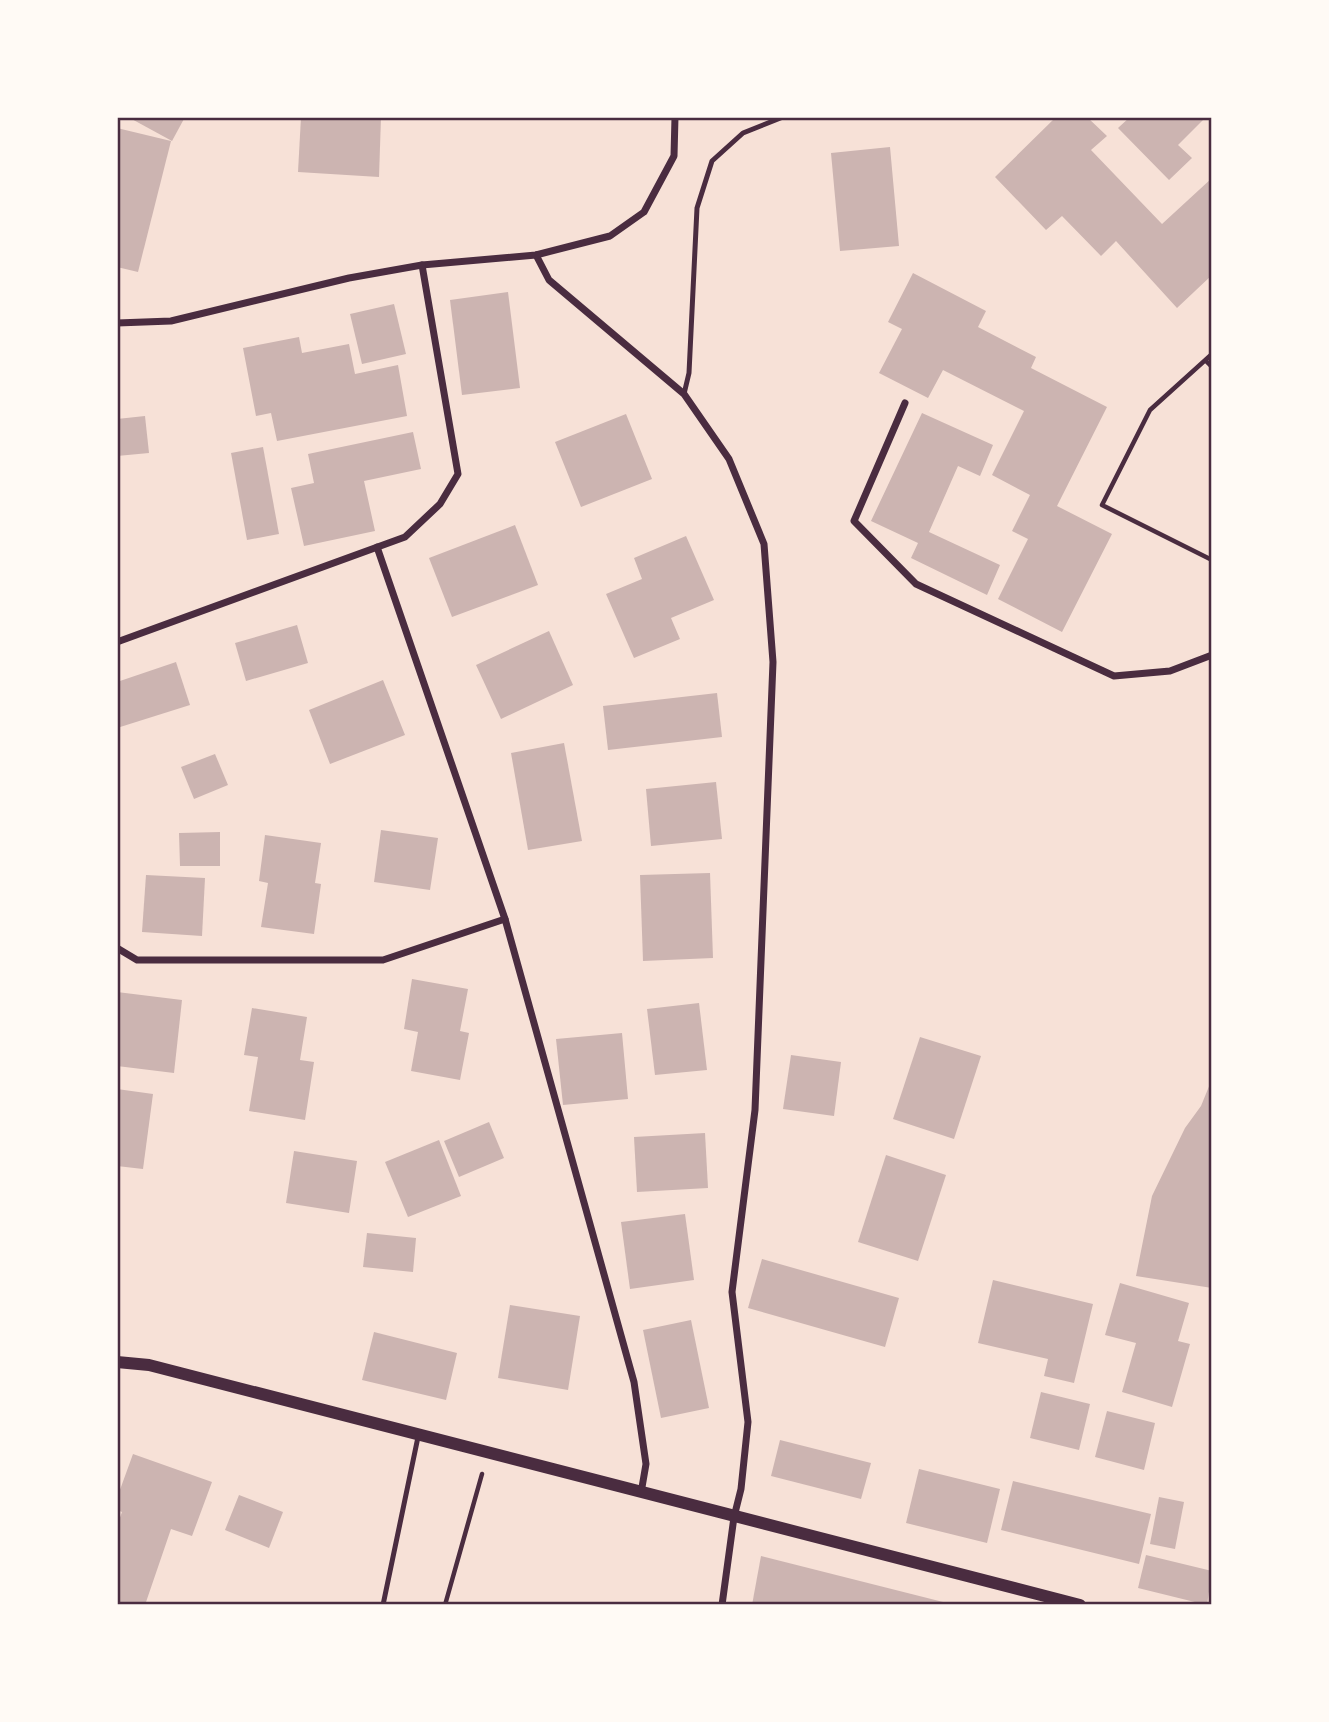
<svg xmlns="http://www.w3.org/2000/svg" width="1329" height="1722" font-family="'DejaVu Sans',sans-serif">
  <rect width="100%" height="100%" fill="#f7e1d7"/>
  <!-- building -->
  <g fill="#ccb4b1">
    <polygon points="128,117 185,117 172,141"/>
    <polygon points="301,117 381,117 379,177 298,172"/>
    <polygon points="1056,117 1087,117 1107,136 1091,150 1162,224 1212,178 1212,275 1177,308 1116,241 1101,256 1062,216 1046,230 995,177"/>
    <polygon points="1130,117 1206,117 1178,145 1192,158 1169,180 1118,128"/>
    <polygon points="117,128 171,141 138,272 117,267"/>
    <polygon points="890,147 899,246 840,251 831,153"/>
    <polygon points="913,273 986,311 978,327 1036,357 1031,368 1107,407 1057,506 1112,534 1062,632 998,599 1028,539 1012,531 1030,495 992,475 1024,411 943,370 928,398 879,373 902,329 888,322"/>
    <polygon points="508,292 520,388 462,395 450,300"/>
    <polygon points="394,304 406,354 362,364 350,314"/>
    <polygon points="299,337 302,353 349,344 355,374 398,365 407,416 277,441 271,413 256,416 243,348"/>
    <polygon points="922,413 993,445 980,476 958,466 929,532 1000,565 987,595 911,558 918,543 871,521"/>
    <polygon points="626,414 652,479 581,507 555,442"/>
    <polygon points="145,416 149,453 117,456 117,419"/>
    <polygon points="413,432 421,469 364,481 375,531 304,546 291,488 314,483 308,454"/>
    <polygon points="263,447 279,534 247,540 231,453"/>
    <polygon points="515,525 538,585 452,617 429,558"/>
    <polygon points="686,536 714,600 671,618 680,639 634,658 606,594 642,579 634,558"/>
    <polygon points="297,625 308,663 246,681 235,643"/>
    <polygon points="549,631 573,685 501,719 476,665"/>
    <polygon points="176,662 190,705 117,728 117,682"/>
    <polygon points="383,680 405,735 330,764 309,710"/>
    <polygon points="717,693 722,737 608,750 603,706"/>
    <polygon points="564,743 582,841 528,850 511,753"/>
    <polygon points="215,754 228,785 194,799 181,767"/>
    <polygon points="716,782 722,839 651,846 646,789"/>
    <polygon points="381,830 438,838 430,890 374,882"/>
    <polygon points="220,832 220,866 180,866 179,833"/>
    <polygon points="265,835 321,843 315,883 321,884 314,934 261,927 268,883 259,881"/>
    <polygon points="710,873 713,958 643,961 640,875"/>
    <polygon points="146,875 205,878 202,936 142,932"/>
    <polygon points="412,979 468,989 460,1031 469,1033 460,1080 411,1071 418,1032 404,1029"/>
    <polygon points="117,992 182,1000 174,1073 117,1066"/>
    <polygon points="699,1003 707,1070 655,1075 647,1009"/>
    <polygon points="252,1008 307,1017 300,1060 314,1062 305,1120 249,1111 258,1057 244,1055"/>
    <polygon points="622,1033 628,1099 563,1105 556,1039"/>
    <polygon points="920,1037 981,1056 954,1139 893,1119"/>
    <polygon points="791,1055 841,1062 834,1116 783,1109"/>
    <polygon points="1212,1079 1212,1288 1136,1276 1152,1196 1185,1128 1201,1106"/>
    <polygon points="117,1089 153,1094 143,1169 117,1166"/>
    <polygon points="489,1122 504,1158 459,1177 444,1141"/>
    <polygon points="705,1133 708,1188 637,1192 634,1137"/>
    <polygon points="439,1140 461,1196 408,1217 385,1162"/>
    <polygon points="294,1151 357,1161 349,1213 286,1203"/>
    <polygon points="886,1155 946,1175 918,1261 858,1242"/>
    <polygon points="685,1214 694,1280 630,1289 621,1222"/>
    <polygon points="367,1233 416,1238 413,1272 363,1267"/>
    <polygon points="762,1259 899,1298 885,1347 748,1308"/>
    <polygon points="993,1280 1093,1304 1074,1383 1044,1376 1048,1359 978,1343"/>
    <polygon points="1120,1283 1189,1303 1178,1341 1190,1344 1172,1407 1122,1392 1136,1343 1105,1335"/>
    <polygon points="510,1305 580,1316 568,1390 498,1378"/>
    <polygon points="691,1320 709,1408 661,1418 643,1330"/>
    <polygon points="374,1332 457,1353 446,1400 362,1380"/>
    <polygon points="1041,1392 1090,1404 1079,1450 1030,1438"/>
    <polygon points="1107,1411 1155,1423 1144,1470 1095,1457"/>
    <polygon points="780,1440 871,1463 861,1499 771,1476"/>
    <polygon points="133,1454 212,1482 192,1536 171,1529 145,1605 117,1605 117,1526 122,1512 117,1510 117,1498"/>
    <polygon points="919,1469 1000,1489 987,1543 906,1523"/>
    <polygon points="1013,1481 1151,1514 1139,1564 1001,1530"/>
    <polygon points="239,1495 283,1512 269,1548 225,1530"/>
    <polygon points="1159,1497 1184,1502 1175,1549 1150,1544"/>
    <polygon points="1146,1555 1212,1571 1207,1605 1138,1588"/>
    <polygon points="761,1556 951,1604 950,1605 752,1605"/>
  </g>
  <g fill="none" stroke-linecap="round" stroke-linejoin="round">
    <!-- path -->
    <g stroke="#4a2c40" stroke-width="4.5">
      <polyline points="1212,354 1150,410 1102,505 1212,560"/>
      <polyline points="1206,361 1212,367"/>
      <polyline points="445,1605 482,1474"/>
    </g>
    <!-- service -->
    <g stroke="#4a2c40" stroke-width="5">
      <polyline points="684,394 689,373 697,208 712,161 743,133 783,117"/>
      <polyline points="383,1605 418,1437"/>
    </g>
    <!-- minor -->
    <g stroke="#4a2c40" stroke-width="7">
      <polyline points="536,255 549,280 684,394 729,459 764,544 773,662 755,1110 732,1292 748,1422 741,1489 734,1517 722,1605"/>
      <polyline points="117,323 171,321 349,278 422,265 536,255 610,236 644,212 674,156 675,117"/>
      <polyline points="905,403 854,521 916,584 1114,676 1170,671 1212,655"/>
      <polyline points="377,547 505,919 634,1382 646,1464 641,1493"/>
      <polyline points="117,642 405,537 440,504 458,474 422,265"/>
      <polyline points="117,948 137,960 383,960 505,919"/>
    </g>
    <!-- tertiary -->
    <polyline stroke="#4a2c40" stroke-width="12" points="117,1362 149,1365 1080,1605"/>
  </g>
  <!-- border -->
  <rect width="1329" height="1722" fill="none" stroke="#fffaf5" stroke-width="238"/>
  <rect x="119" y="119" width="1091" height="1484" fill="none" stroke="#4a2c40" stroke-width="2.5"/>
</svg>
